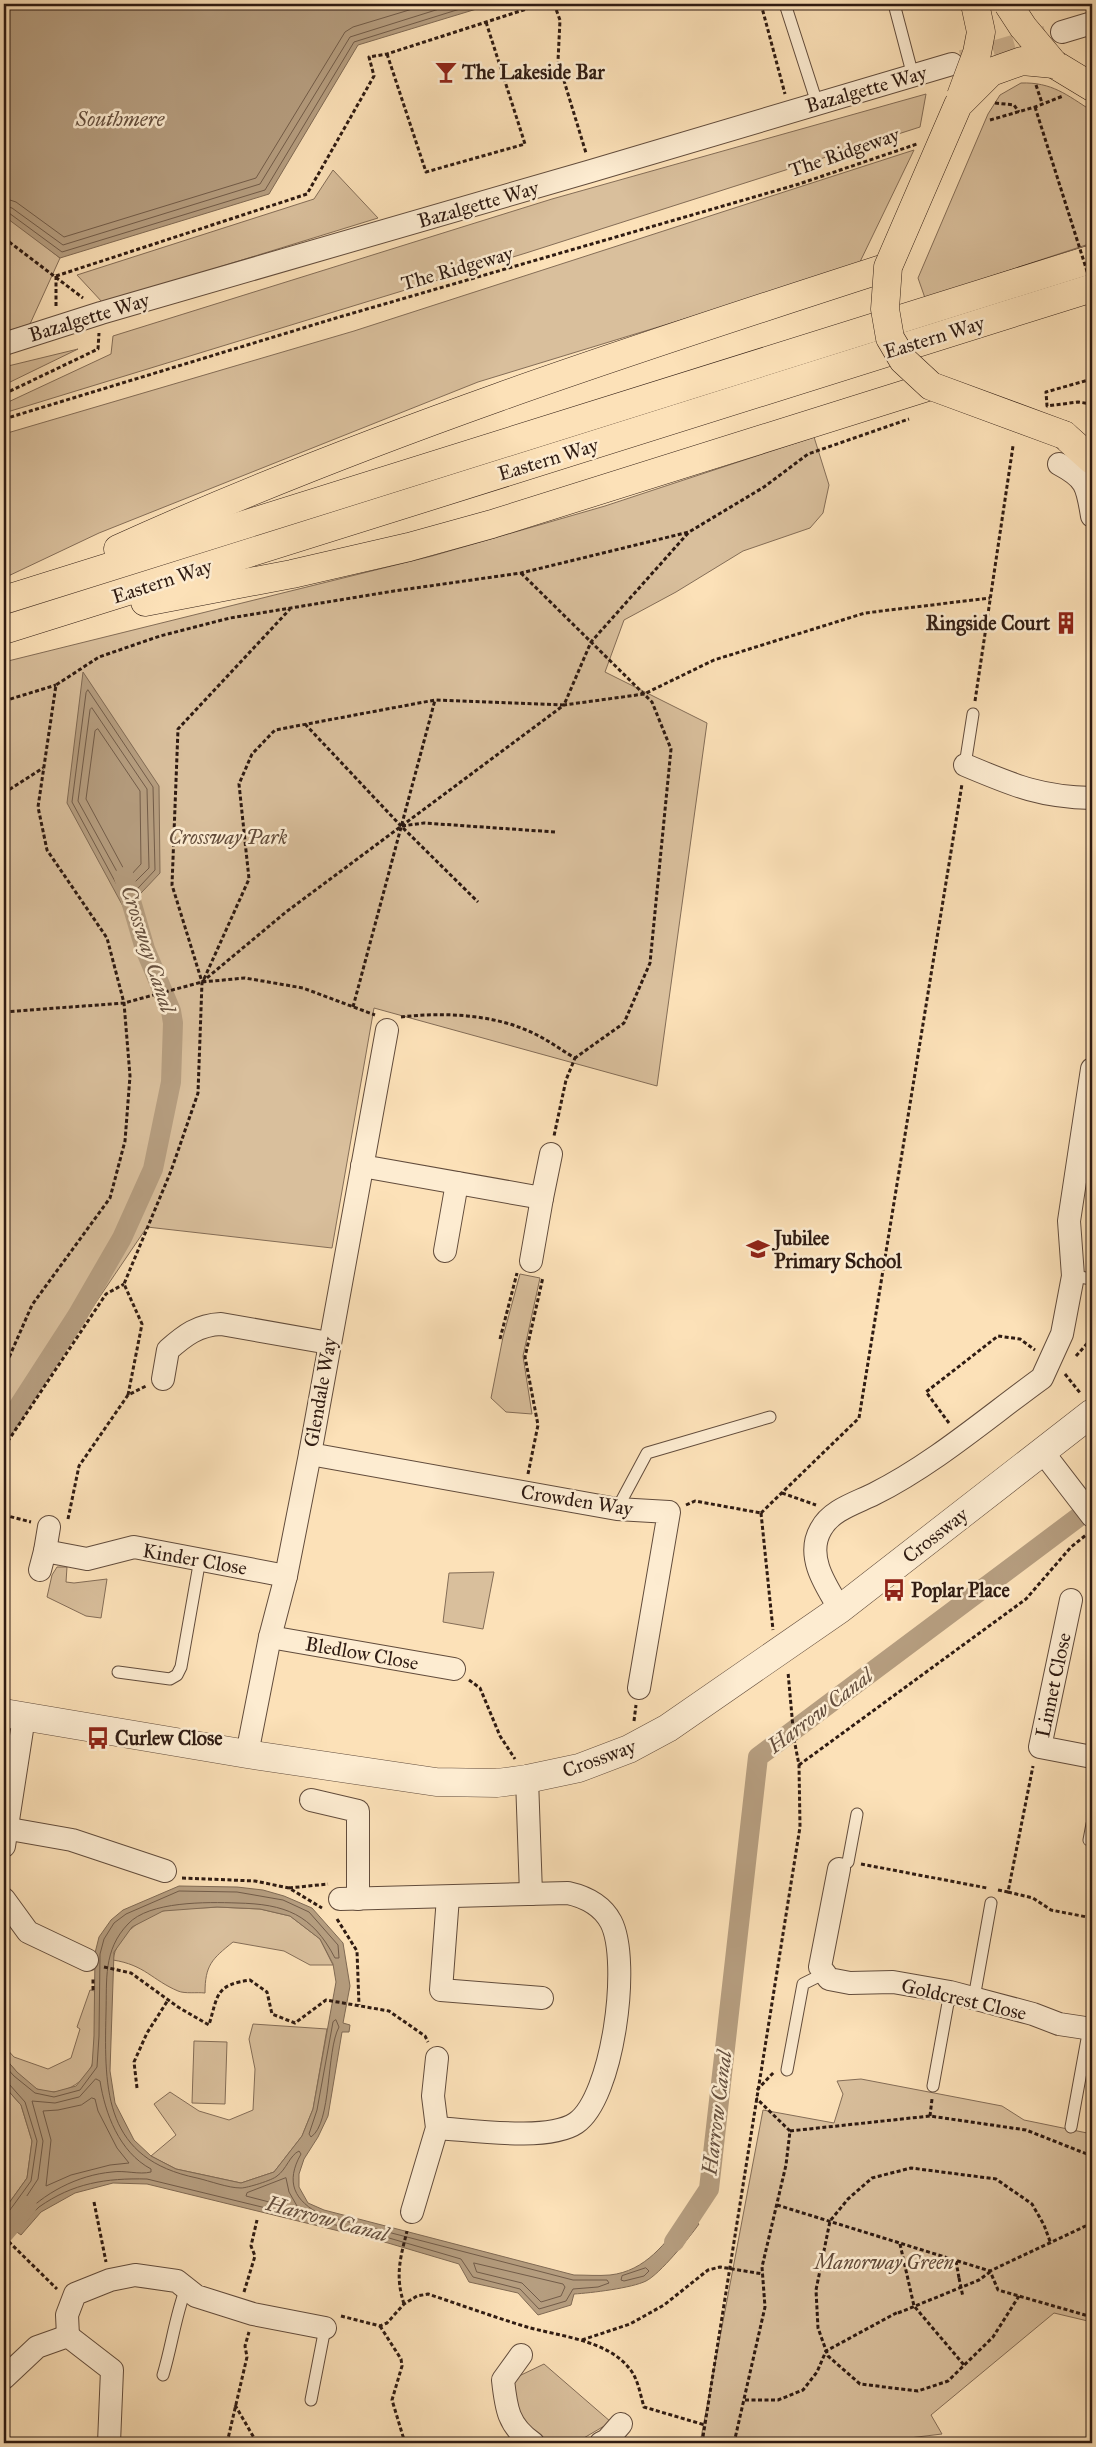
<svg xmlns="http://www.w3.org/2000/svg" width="1096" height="2447" font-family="'IM FELL Great Primer',serif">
  <rect width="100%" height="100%" fill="#fce1b8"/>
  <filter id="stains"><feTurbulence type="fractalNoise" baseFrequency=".004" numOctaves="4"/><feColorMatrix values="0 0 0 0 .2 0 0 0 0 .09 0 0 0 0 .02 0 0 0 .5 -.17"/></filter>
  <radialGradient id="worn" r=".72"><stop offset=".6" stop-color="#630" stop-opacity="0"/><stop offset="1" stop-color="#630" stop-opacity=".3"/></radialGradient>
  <!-- green -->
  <g fill="#d9bf9c" stroke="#846d57">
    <path d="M1021,83C1052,82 1067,95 1092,111V243L925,298L918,278L988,114L1000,95Z"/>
    <polygon points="926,94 920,127 526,253 4,413 4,404 111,354 113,336 552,199"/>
    <polygon points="914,150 858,266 478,382 99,533 4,578 4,434 354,331"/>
    <polygon points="333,170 378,218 103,303 77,275 314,199"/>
    <polygon points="4,214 60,258 30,324 4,332"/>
    <polygon points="78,349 4,385 4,367"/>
    <polygon points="814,437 829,485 823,513 810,528 743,551 676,592 624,620 605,672 707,723 657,1086 374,1008 332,1248 147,1227 4,1438 4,662 432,556 605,506"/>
    <polygon points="520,1274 540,1278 523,1356 532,1414 506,1412 491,1398 503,1337"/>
    <polygon points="57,1567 67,1567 66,1582 74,1583 107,1579 101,1618 86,1616 47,1597 52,1575"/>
    <polygon points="494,1572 483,1629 443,1622 449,1573"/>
    <path d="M217,1907L260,1909L290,1916L320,1939L333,1965H310L284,1951L233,1942C212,1959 205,1965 205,1993C197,1992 185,1994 178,1991C152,1980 145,1965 113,1960C116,1937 141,1917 163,1911C179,1906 200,1909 217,1907Z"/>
    <path d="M90,1990L95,1991C95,2007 98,2054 91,2067C82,2086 57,2098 37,2089C24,2083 13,2067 4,2057V2046L14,2057L48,2069L71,2058L80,2029L77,2027Z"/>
    <polygon points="253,2024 327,2029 313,2109 302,2136 274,2172 241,2183 176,2169 151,2156 176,2135 154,2104 170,2092 199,2111 229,2120 253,2110 255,2069 249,2039"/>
    <polygon points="194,2041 227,2042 225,2104 192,2103"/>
    <polygon points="861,2079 1002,2106 1024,2120 1092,2134 1092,2322 1054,2313 931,2415 942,2434 909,2438 855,2439 852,2443 700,2443 763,2110 834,2123 843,2094 837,2081"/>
    <polygon points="4,2086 21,2105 32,2141 27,2178 4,2210"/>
    <polygon points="544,2364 611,2422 577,2442 559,2443 539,2437 517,2411 512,2383 519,2376"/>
  </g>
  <!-- water -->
  <g fill="#b69e80" stroke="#806a54" fill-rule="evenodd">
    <polygon points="4,4 493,4 358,45 269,194 60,258 4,216"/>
    <polygon points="83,672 159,786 160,873 125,910 67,803"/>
    <path d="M179,1886L237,1887L263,1890L284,1896L312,1908L343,1943L350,1986L343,2023L350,2025L349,2032H342L328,2116L318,2137L304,2159L299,2174V2187L308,2203L324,2210L574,2275C586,2275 598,2276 610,2275C646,2271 665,2243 686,2217L699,2224C689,2238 660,2274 646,2281C632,2288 591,2293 574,2294L571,2305L538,2315L518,2293L469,2282L459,2264L388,2243L147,2184L113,2183L75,2193L41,2212L21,2235L4,2223V2210L27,2178L32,2141L21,2105L4,2086V2057L17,2072L37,2089L54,2092L76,2086L92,2066L94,2036L95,1953L99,1937L111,1920L123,1910ZM217,1907L260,1909L290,1916L320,1939L333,1964L336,1982L313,2109L302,2136L274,2172L241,2183L176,2169L151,2156L134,2140L115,2103L110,2071L114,1952L132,1927L163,1911Z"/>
  </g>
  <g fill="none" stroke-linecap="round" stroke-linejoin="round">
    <!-- shore -->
    <g stroke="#725c49" stroke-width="1">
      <polyline points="4,198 16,202 64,237 256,178 345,32 353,27 429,4"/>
      <polyline points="4,206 12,208 63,245 260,184 350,37 455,4"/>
      <polyline points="4,212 9,213 62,252 265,190 354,42 476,4"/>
      <polygon points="88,690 153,787 155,870 127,900 124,898 72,802 86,693"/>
      <polygon points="92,708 147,789 149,868 128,889 126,888 78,801 90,710"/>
      <polygon points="98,729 140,791 141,864 130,876 127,875 86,799 95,731"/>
      <path d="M336,2020L339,2027C326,2051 332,2123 311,2137L309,2134L317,2110L333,2022Z"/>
      <path d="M4,2065L14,2076L35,2093L54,2097L80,2090L97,2067L99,2036L100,1954L104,1939L114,1923L126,1914L179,1891L237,1892L283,1900L309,1912L338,1945L339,1958H335C312,1914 285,1904 237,1903C207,1902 149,1901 128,1924C103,1950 107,1980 106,2013C104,2093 105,2159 197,2178C210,2181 228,2188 241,2188C247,2188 273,2180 277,2176C286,2170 290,2155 299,2151L301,2154C285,2182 294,2201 322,2215L573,2280H607L609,2283L598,2287L573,2289L566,2301L539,2309L520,2289L473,2277L461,2259L389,2238L147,2179C106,2178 73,2183 39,2207C32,2213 27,2222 20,2228L4,2219"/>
      <path d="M96,2079L100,2081C105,2113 119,2152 151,2169V2172C139,2175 125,2170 112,2172C78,2175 43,2193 20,2219H17L15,2214L38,2179L43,2141L32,2101L55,2103L79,2097Z"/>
      <polyline points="4,2083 9,2084 25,2102 37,2141 31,2181 10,2210 4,2212"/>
      <polygon points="92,2098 95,2099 98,2111 117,2148 129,2163 110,2165 71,2175 46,2186 51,2140 43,2111 58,2110 81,2105"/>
      <polygon points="286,2178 289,2192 297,2206 296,2209 246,2196 247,2193"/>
      <polygon points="684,2227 688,2227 688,2230 678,2244 672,2247 671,2243"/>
      <polygon points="474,2263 563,2284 565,2287 561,2296 541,2302 522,2283 477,2272"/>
      <polygon points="646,2268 649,2271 644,2276 624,2281 621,2280 622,2276"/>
    </g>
    <!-- canal -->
    <g stroke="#b69e80" stroke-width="20">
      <polyline points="4,1429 77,1316 122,1238 153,1169 171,1082 173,1023 171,1011 145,949 124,877"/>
      <polyline points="4,2233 27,2206"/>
      <polyline points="674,2242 709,2189 758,1757 1092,1507"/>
    </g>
    <!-- minor-tunnel -->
    <polyline stroke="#d3b997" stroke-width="22" stroke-dasharray="22 11" stroke-linecap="butt" points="962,61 1062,32"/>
    <defs>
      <g id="service">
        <polyline points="785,4 817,103"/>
        <polyline points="894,4 913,76"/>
        <polyline points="965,765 973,714"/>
        <polyline points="1073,1276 1092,1279"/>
        <polyline points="617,1509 647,1453 770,1417"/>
        <polyline points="118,1672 170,1679 177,1675 181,1667 200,1559"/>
        <polyline points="1092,1824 1089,1840 1092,1841"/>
        <polyline points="839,1869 848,1862 857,1814"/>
        <polyline points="974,1998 991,1903"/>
        <polyline points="787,2070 803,1984 825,1973"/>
        <polyline points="933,2086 950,1992"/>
        <polyline points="1071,2127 1089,2028"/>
        <path d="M163,2375C172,2345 175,2317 186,2288"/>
        <polyline points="311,2400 325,2328"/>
      </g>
      <g id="minor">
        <polyline points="1062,32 1092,23"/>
        <polyline points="4,344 101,313 591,171 952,64"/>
        <path d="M1059,464C1087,479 1087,486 1092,516"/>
        <path d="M965,765C1013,785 1039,797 1092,798"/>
        <polyline points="362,1166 542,1198 551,1154"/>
        <polyline points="445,1251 457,1183"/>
        <polyline points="531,1261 542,1198"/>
        <path d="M163,1379L168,1350C185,1335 198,1325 221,1324L329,1343"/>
        <polyline points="1042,1451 1092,1516"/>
        <polyline points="310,1454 617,1509 669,1512 639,1688"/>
        <polyline points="45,1551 49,1527"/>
        <polyline points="40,1570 45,1551 87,1559 134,1547 286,1576"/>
        <polyline points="1071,1600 1040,1747 1092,1757"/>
        <path d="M840,1609C826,1586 805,1556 821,1529C831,1510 856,1503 874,1494C934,1464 988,1417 1042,1378L1062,1334L1073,1276L1069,1221L1092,1069"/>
        <polyline points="270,1637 454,1669"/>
        <polyline points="247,1754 270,1637 286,1576 310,1454 387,1030"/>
        <polyline points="527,1779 531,1894"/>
        <polyline points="311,1800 358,1811 358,1899"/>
        <polyline points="4,1828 72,1840 165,1871"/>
        <polyline points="4,1846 24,1717"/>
        <polyline points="839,1869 820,1967 829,1979 850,1983 893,1982 950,1992 1033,2014 1059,2024 1092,2029"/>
        <polyline points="448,1897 441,1990 542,1998"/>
        <polyline points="4,1899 28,1932 87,1960"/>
        <path d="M340,1899L568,1893C586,1897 602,1905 611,1922C631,1961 613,2098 576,2123C548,2142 471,2130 437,2128"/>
        <polyline points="412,2212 437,2128 433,2096 437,2058"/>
        <polyline points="68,2336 67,2315 75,2294 110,2280 135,2275 177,2281 196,2296 253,2314 325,2328"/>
        <path d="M521,2355L503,2380C506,2408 508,2426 533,2443"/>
        <polyline points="4,2378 37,2347 68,2336 112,2370 109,2443"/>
        <polyline points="601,2443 607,2440 621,2424"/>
      </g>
      <polyline id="tertiary" points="4,1713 247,1754 436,1782 497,1783 527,1779 579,1768 629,1749 668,1728 840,1609 1092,1413"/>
      <g id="primary">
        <polyline points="1054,64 1092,87"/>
        <polyline points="1064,435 1092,460"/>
        <path d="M118,549C367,436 628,351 888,267"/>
        <polyline points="4,600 1092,259"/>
        <polyline points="145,602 292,574 409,547 492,524 931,386"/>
        <polyline points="4,630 1092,288"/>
      </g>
    </defs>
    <!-- service casing -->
    <use href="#service" stroke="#624c3c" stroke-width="13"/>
    <!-- minor casing -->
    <use href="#minor" stroke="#624c3c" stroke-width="24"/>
    <!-- tertiary casing -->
    <use href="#tertiary" stroke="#624c3c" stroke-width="29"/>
    <!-- primary casing -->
    <use href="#primary" stroke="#2f1b12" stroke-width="29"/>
    <!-- path -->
    <g stroke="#2f1b12" stroke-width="3" stroke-dasharray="4 2.5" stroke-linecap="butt">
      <polyline points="554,4 560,20 558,61 586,153"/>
      <polyline points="761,4 785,94"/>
      <polyline points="387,54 426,172 525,144 486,22"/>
      <polyline points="1036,85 1042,103"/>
      <polyline points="995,103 1014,105 1019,112"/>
      <polyline points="990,120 1035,107 1063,96"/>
      <polyline points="4,238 83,298"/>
      <polyline points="56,276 307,194 374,76 369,57 387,54 542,4"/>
      <polyline points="56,276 56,308"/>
      <polyline points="1092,379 1046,392 1047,406 1078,402 1092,404"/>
      <polyline points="4,394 98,349 99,333"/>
      <polyline points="4,419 336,318 799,184 917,144"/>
      <polyline points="521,573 652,702 671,749 650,963 624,1023 575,1058"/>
      <polyline points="4,701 56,685"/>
      <polyline points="975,701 1013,446"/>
      <polyline points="305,724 401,826 478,902"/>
      <polyline points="4,793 43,768"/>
      <polyline points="402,826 424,823 555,832"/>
      <polyline points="204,979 249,879 239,784 252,754 275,730 435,700 564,705 591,642 689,532"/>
      <polyline points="202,982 286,912 564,705 644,694 714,660 865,613 990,598"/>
      <polyline points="353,1007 435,700"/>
      <polyline points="4,1012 124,1003 202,982 245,978 303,988 375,1015"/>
      <path d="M401,1017C444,1012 495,1014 535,1034C548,1040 561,1050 575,1058L566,1080L554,1136"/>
      <polyline points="500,1339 517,1273"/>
      <polyline points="1076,1356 1092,1338"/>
      <polyline points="4,1369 32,1305 110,1198 125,1141 130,1076 124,1003 107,938 47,850 38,807 56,685 99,657 160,636 230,618 394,591 521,573 689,532 764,487 808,454 909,419"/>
      <polyline points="1065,1374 1081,1394"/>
      <polyline points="128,1395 142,1324 124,1284 171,1171 198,1093 202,982 172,885 178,729 290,609"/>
      <polyline points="949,1423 926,1392 998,1336 1020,1339 1035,1350"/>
      <polyline points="4,1447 106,1294 124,1284"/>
      <polyline points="528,1474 538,1425 525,1357 543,1277"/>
      <polyline points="782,1493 816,1505"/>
      <polyline points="686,1505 695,1501 761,1513"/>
      <polyline points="761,1513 859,1418 962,784"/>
      <polyline points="761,1513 773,1630"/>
      <polyline points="4,1515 31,1522"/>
      <polyline points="68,1519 79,1466 128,1395 146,1386"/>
      <polyline points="469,1680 480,1688 500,1736 515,1759"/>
      <polyline points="634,1721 636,1705"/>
      <polyline points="799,1765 1026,1599 1071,1547 1086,1535"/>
      <polyline points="861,1864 987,1888"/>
      <polyline points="182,1878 255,1881 289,1888 322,1908"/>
      <polyline points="289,1888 328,1884"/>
      <polyline points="998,1890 1008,1892 1033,1766"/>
      <polyline points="1008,1892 1033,1898 1051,1910 1092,1918"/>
      <polyline points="337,1919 357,1951 359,2005"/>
      <path d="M104,1967L131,1973L178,2007L209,2025C218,1995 215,1985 250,1980L267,1992L272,2014L295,2023L326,2000L389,2011L425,2036L428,2042"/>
      <polyline points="93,1990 93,1978"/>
      <polyline points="137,2088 134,2062 147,2033 168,2000"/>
      <polyline points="757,2090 774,2072"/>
      <polyline points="930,2116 932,2099"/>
      <polyline points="790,2131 930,2116 1026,2130 1092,2156"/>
      <polyline points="94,2202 106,2262"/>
      <polyline points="777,2205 990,2271"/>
      <polyline points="1092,2223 990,2271 998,2290 1092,2317"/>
      <polyline points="4,2237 57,2289"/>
      <polyline points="900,2244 914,2306 964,2365"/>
      <polyline points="956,2261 959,2278"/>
      <polyline points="244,2292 255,2256 251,2246 257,2220"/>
      <polyline points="1019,2296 993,2337 948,2381 918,2391 860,2384 828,2356 818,2328 816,2290 830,2221 848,2199 872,2178 911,2168 996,2179 1032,2204 1044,2225 1051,2244"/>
      <path d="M404,2304C395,2276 400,2259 407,2231"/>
      <polyline points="898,2313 979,2280 990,2272"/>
      <path d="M341,2316L380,2326L387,2323L404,2304L417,2296L428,2294C461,2305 494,2317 527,2327C558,2336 607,2340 629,2368C638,2378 640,2394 644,2407L705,2425"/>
      <polyline points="380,2326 401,2359 402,2366 392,2400 405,2443"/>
      <polyline points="582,2340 630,2324 664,2305 708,2270 720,2267 763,2274"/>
      <polyline points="745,2400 778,2400 803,2390 817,2372 826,2351 898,2312"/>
      <polyline points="235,2405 257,2443"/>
      <polyline points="129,2442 144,2443"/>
      <polyline points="227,2443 247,2357 245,2346 249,2332"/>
      <polyline points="702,2443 800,1827 799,1765 794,1739 788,1672"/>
      <polyline points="734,2443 765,2307 762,2267 786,2165 790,2131 756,2098"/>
    </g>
    <!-- service -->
    <use href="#service" stroke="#fdecd1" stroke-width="11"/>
    <!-- minor -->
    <use href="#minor" stroke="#fdecd1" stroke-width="22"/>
    <!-- tertiary -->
    <use href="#tertiary" stroke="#fdecd1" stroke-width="28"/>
    <!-- primary -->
    <use href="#primary" stroke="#fce1b8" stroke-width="28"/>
    <defs>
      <g id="primary-bridge">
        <polyline points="1008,4 1023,27 1054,64"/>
        <polyline points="1054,64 1022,61 991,72 958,105 888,267 885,309 890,338 903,360 931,386 1064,435"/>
        <polyline points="961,96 977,53 981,32 975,4"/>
      </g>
    </defs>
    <!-- primary-bridge casing -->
    <use href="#primary-bridge" stroke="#2f1b12" stroke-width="29" stroke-linecap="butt"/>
    <!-- path-bridge -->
    <g stroke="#2f1b12" stroke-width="3" stroke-dasharray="4 2.5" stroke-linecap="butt">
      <polyline points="1035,107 1092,287"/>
      <polyline points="959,2278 963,2297"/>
    </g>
    <!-- primary-bridge -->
    <use href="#primary-bridge" stroke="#fce1b8" stroke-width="28"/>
  </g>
  <!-- icons -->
  <defs>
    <symbol id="bar-bare" viewBox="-9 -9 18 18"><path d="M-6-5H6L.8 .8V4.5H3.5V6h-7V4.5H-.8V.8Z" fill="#8f2418" stroke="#fdecd1" stroke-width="2.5" paint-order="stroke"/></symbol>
    <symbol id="building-bare" viewBox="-9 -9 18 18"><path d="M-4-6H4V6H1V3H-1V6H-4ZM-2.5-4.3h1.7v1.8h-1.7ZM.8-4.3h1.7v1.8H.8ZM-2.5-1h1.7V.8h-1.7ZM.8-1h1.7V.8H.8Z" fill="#8f2418" stroke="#fdecd1" stroke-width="2.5" paint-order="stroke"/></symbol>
    <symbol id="school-bare" viewBox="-9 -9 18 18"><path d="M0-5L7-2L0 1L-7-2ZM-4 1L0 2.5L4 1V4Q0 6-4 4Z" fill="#8f2418" stroke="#fdecd1" stroke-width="2.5" paint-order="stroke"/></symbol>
    <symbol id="bus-bare" viewBox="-9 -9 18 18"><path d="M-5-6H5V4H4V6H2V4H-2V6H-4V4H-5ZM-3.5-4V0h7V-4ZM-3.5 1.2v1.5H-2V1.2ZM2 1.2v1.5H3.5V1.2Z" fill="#8f2418" stroke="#fdecd1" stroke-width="2.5" paint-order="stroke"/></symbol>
  </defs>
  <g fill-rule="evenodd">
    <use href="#bar-bare" x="430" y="56" width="32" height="32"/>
    <use href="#building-bare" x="1050" y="607" width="32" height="32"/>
    <use href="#school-bare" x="742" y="1233" width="32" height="32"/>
    <use href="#bus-bare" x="878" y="1574" width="32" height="32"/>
    <use href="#bus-bare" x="82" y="1722" width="32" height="32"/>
  </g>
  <g text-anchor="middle" stroke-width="5" stroke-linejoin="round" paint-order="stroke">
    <!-- poi labels -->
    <g font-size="20" font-weight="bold" fill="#2f1b12" stroke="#fdecd1" text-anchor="start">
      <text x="462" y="79">The Lakeside Bar</text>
      <text x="1050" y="630" text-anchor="end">Ringside Court</text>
      <text x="774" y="1245">Jubilee<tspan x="774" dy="23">Primary School</tspan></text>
      <text x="911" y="1597">Poplar Place</text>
      <text x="115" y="1745">Curlew Close</text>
    </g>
    <!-- street labels -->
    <g font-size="20" fill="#2f1b12" stroke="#fdecd1">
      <text transform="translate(866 89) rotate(-16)" y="7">Bazalgette Way</text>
      <text transform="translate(844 152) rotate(-19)" y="7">The Ridgeway</text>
      <text transform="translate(478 204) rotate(-16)" y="7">Bazalgette Way</text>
      <text transform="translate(457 268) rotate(-16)" y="7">The Ridgeway</text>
      <text transform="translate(89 317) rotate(-17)" y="7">Bazalgette Way</text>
      <text transform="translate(934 337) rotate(-17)" y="7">Eastern Way</text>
      <text transform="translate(548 459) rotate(-17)" y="7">Eastern Way</text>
      <text transform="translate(162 581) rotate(-18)" y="7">Eastern Way</text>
      <text transform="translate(320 1392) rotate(-80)" y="7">Glendale Way</text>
      <text transform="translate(577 1500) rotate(9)" y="7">Crowden Way</text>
      <text transform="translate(935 1535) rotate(-38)" y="7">Crossway</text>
      <text transform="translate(195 1559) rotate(10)" y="7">Kinder Close</text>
      <text transform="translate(362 1653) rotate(10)" y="7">Bledlow Close</text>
      <text transform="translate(1053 1685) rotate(-78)" y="7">Linnet Close</text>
      <text transform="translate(599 1758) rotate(-20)" y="7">Crossway</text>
      <text transform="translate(964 1999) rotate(13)" y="7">Goldcrest Close</text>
    </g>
    <!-- park labels -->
    <g font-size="20" font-style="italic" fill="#624c3b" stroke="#fdecd1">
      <text x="228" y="844">Crossway Park</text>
      <text x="884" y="2269">Manorway Green</text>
    </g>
    <!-- water labels -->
    <g font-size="21" font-style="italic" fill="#654f3e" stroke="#fdecd1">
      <text x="120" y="126">Southmere</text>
      <text transform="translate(148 949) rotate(72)" y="7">Crossway Canal</text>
      <text transform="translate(820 1711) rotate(-37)" y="7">Harrow Canal</text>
      <text transform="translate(717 2113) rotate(-83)" y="7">Harrow Canal</text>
      <text transform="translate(327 2219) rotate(15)" y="7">Harrow Canal</text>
    </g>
  </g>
  <!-- margin -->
  <rect width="1096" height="2447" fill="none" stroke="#fce1b8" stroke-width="20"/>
  <rect x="5" y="5" width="1086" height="2437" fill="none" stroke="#2f1b12" stroke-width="2.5"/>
  <rect x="10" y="10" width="1076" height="2427" fill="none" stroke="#2f1b12"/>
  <rect width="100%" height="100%" filter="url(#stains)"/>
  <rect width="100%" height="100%" fill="url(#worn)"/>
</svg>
